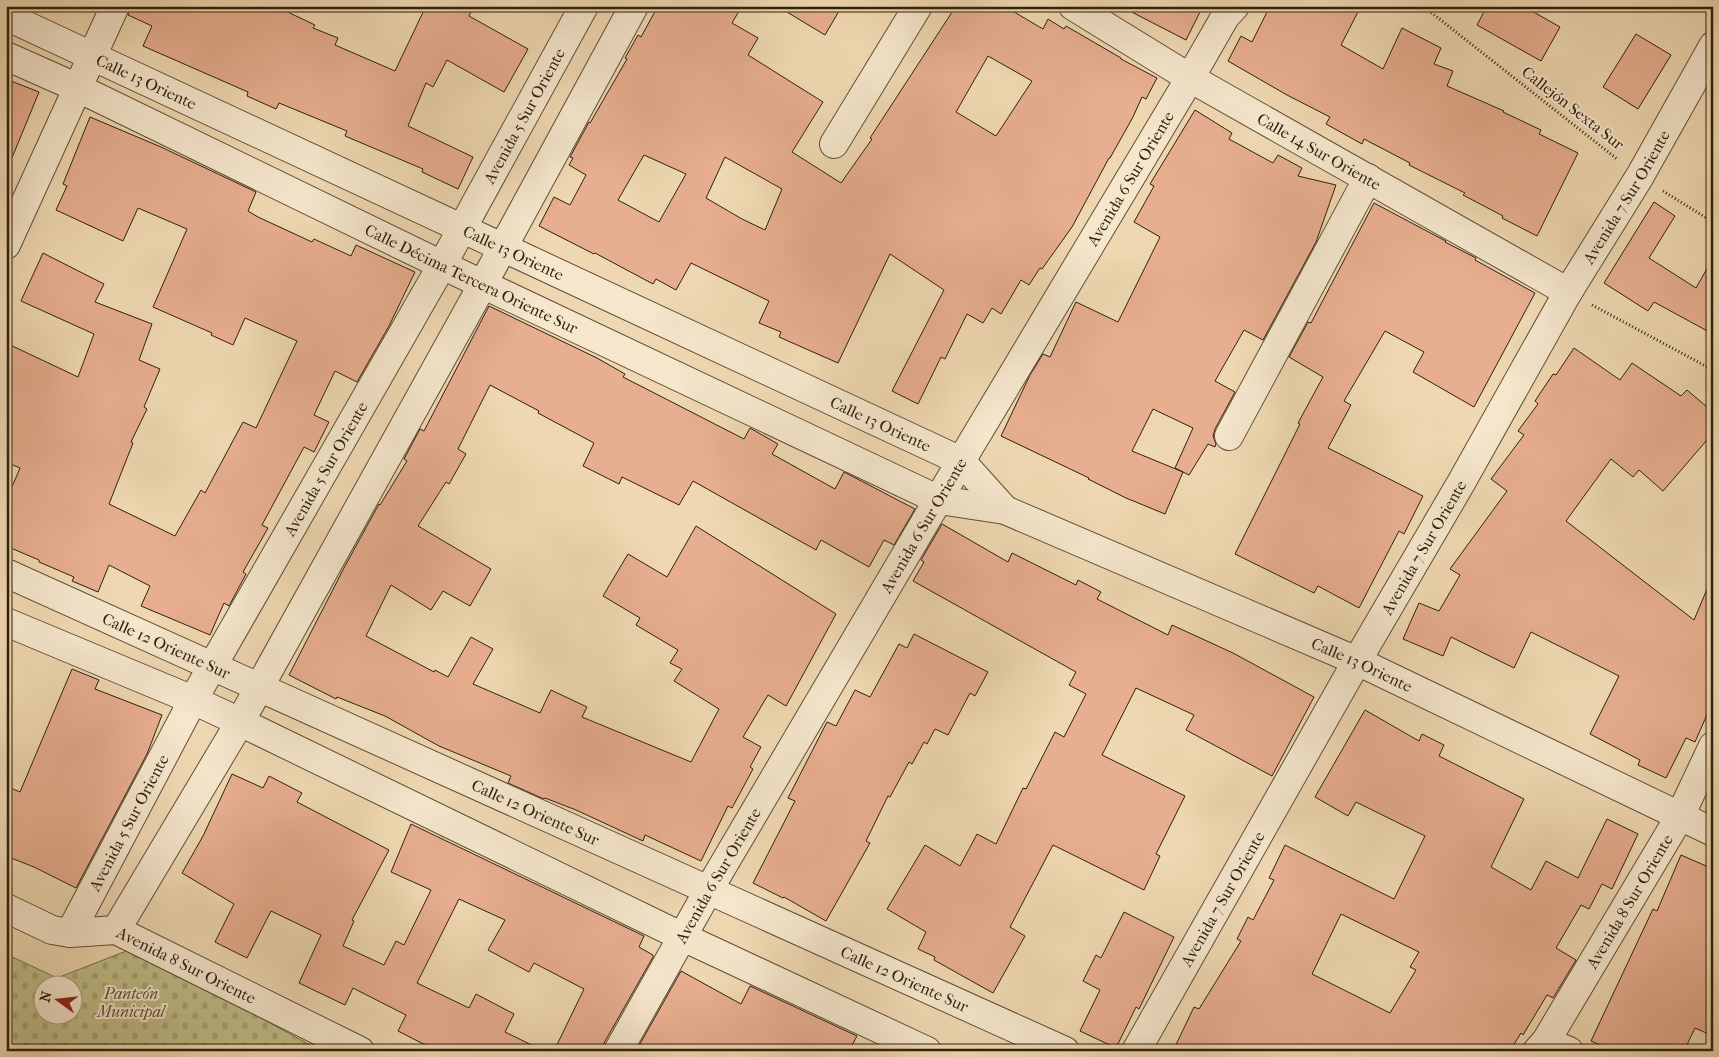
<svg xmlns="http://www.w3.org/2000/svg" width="1719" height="1057" viewBox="0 0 1719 1057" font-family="'IM FELL French Canon',serif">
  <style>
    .cemetery { fill: url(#cemetery-stones); stroke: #766e4c; fill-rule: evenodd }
    .building { fill: #e7ae8f; stroke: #2f200f; fill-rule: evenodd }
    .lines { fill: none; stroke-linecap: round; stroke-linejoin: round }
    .minor-casing { stroke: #5f4e38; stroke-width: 30 }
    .tertiary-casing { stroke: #5f4e38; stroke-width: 30 }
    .path { stroke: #2f200f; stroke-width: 3; stroke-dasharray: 1 2.5; stroke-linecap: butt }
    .minor { stroke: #f5e6cc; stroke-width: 28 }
    .tertiary { stroke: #f5e6cc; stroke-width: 28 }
    .labels { text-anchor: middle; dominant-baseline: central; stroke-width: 4; stroke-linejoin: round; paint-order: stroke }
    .street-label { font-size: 16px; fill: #2f200f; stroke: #f5e6cc }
    .park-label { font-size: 16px; font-style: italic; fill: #5a4f33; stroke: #f5e6cc }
  </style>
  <defs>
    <pattern id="cemetery-stones" width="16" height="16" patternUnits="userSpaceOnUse" patternTransform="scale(1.25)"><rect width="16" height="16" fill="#bebd88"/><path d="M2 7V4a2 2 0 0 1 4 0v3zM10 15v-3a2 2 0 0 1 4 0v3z" fill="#a4a274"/></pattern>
  </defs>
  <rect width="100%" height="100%" fill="#efd8b1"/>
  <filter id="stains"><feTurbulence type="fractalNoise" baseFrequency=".004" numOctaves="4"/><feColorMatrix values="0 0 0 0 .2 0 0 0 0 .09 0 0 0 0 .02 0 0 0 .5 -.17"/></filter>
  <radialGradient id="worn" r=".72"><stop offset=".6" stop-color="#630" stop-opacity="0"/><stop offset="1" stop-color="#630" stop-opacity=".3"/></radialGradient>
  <path class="cemetery" d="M134,948L321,1051H6V954L57,978ZM42,984H72V1014H42Z"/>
  <g class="building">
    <polygon points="130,6 275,6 315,25 313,28 338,38 335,45 395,71 426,6 474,6 469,16 528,49 504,92 447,60 433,87 426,83 408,126 473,157 458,189 422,172 423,169 345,136 347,131 279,103 276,109 247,96 248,92 143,46 152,26 128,15"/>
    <path d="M658,6H742L732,23L758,38L748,55L823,102L792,152L841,183L872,139L870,138L956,6H1004L1043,29L1048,19L1064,29L1066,26L1121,58V59L1157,78L1146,99L1142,97L1133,117L1110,158H1109L1072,227L1042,269L1040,268L1029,285L1021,280L1001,314L992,308L983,323L967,314L945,359L941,357L918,404L892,391L944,290L890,254L838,363L779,337L781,332L759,323L769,301L691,263L676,290L656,279L653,284L595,253L594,254L539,226L554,197L570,205L586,175L569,165L573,158L570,157L589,122L590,123L627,59L625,58L638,35L641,37ZM988,56L1032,81L996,136L956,112ZM644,155L686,174L659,222L618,200ZM725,157L782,189L765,230L742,219L706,198Z"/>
    <polygon points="777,6 842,6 825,35"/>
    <polygon points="1120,6 1203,6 1186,40"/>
    <polygon points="1270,6 1361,6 1341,45 1383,69 1402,28 1441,48 1434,64 1453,71 1447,86 1504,111 1503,112 1541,130 1539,134 1578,153 1537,236 1502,218 1503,216 1463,195 1465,193 1409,165 1410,163 1364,139 1362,144 1326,124 1330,117 1287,95 1228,61 1241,36 1252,42"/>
    <polygon points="1487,6 1523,6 1560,27 1541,61 1477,25"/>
    <polygon points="1636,34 1671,55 1638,109 1603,87"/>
    <polygon points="6,79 39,92 7,170 6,170"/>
    <polygon points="1195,110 1232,133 1229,139 1273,163 1278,155 1302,168 1298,176 1336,185 1316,242 1263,340 1244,330 1215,381 1235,392 1215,429 1213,436 1216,444 1215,447 1208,444 1189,475 1175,468 1193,428 1153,409 1132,451 1183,472 1165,514 1126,498 1088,479 1089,478 1001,436 1030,375 1043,354 1050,357 1076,302 1118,322 1160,237 1134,222 1154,186 1150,184"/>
    <polygon points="90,117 161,147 256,192 248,211 258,217 312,242 314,239 351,256 356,245 415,272 389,326 357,382 335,371 314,415 329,422 314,452 304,447 262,525 268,528 243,572 246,574 229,606 224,603 210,635 141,606 150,586 109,565 98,592 72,581 74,577 39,562 39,560 6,546 6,501 20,468 6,462 6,343 78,377 94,334 21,301 43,253 104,284 95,302 152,324 139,360 160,369 144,407 147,409 131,442 133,443 109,504 175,536 201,490 205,493 243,422 256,428 297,341 245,318 233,345 211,335 212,333 153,307 187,229 138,208 123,241 56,210 67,186 63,184"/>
    <polygon points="1654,202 1675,216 1649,258 1696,288 1713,258 1713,334 1654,302 1648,311 1604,283"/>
    <polygon points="1374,203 1438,237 1446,241 1445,242 1476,258 1475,260 1535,293 1474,407 1413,372 1424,352 1385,331 1344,401 1351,405 1328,448 1423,496 1404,534 1399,531 1359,608 1318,586 1314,593 1235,554 1300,424 1298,423 1323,377 1289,357 1308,322 1311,323"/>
    <polygon points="489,306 597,358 625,374 623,377 744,439 750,428 778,444 772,454 835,489 844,472 915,509 894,545 884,540 869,567 821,540 816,550 693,481 679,505 622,477 619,484 583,466 594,443 538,413 539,411 490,385 458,449 466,454 449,484 446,482 418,526 491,569 470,606 443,591 431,610 391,585 366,636 434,672 435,670 448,677 471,637 493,649 473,684 540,713 551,690 587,707 582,717 691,762 719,709 674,681 682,669 670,663 678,650 636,625 640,618 603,596 628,554 667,577 696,526 836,614 786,706 768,695 743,737 761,747 750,767 753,769 732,808 728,806 701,861 645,835 643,841 576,810 545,798 544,799 508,783 511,776 439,746 385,716 337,697 336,699 289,675 345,566 379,504 380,505 407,461 404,459 420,429 424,431"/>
    <polygon points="1574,348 1620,380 1632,363 1681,396 1687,390 1713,412 1713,433 1663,491 1639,470 1633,477 1611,459 1566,521 1694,620 1713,575 1713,701 1695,742 1686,738 1666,778 1638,765 1640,760 1590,734 1619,676 1531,632 1514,668 1451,637 1443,656 1403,639 1419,603 1439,611 1460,575 1450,569 1507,491 1491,479 1524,435 1518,431 1538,404 1535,401 1553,374 1556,375"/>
    <polygon points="942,524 1008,562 1012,553 1076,585 1078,580 1101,592 1097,599 1168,635 1172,625 1233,653 1314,697 1272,776 1186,730 1194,715 1136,688 1102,755 1185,796 1156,854 1160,856 1144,890 1053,845 1010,927 1025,936 993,993 934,960 935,957 918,949 926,932 887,909 925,845 960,866 977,834 996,844 1023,788 1026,789 1055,732 1064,737 1086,694 1069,685 1076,672 913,581 924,562 921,560"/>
    <polygon points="914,634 988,672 975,696 970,693 948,735 935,729 927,744 924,742 912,764 909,762 890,797 888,796 866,841 870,843 826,921 784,897 783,898 753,883 795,801 788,798 827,722 836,726 855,690 870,697 899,644 907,648"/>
    <polygon points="72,669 99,680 95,689 162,715 147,754 76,888 34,867 6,856 6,786 20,792"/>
    <path d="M1365,710L1419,741L1422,734L1444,745L1439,756L1524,799L1491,867L1531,890L1546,861L1578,878L1607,819L1638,834L1612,889L1602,884L1589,909L1581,905L1556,948L1576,960L1553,998L1547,995L1523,1035L1521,1033L1510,1051H1173L1194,1007L1199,1009L1241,941L1237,939L1248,917L1253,920L1274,880L1269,878L1285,845L1394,899L1425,836L1356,802L1348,816L1315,797ZM1341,914L1419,952L1410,967L1416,970L1390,1013L1312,974Z"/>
    <polygon points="232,774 263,788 269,776 302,793 297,802 389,850 352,920 354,921 343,946 384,965 396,941 404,945 431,890 391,872 411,824 644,936 639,947 653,955 653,957 604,1043 602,1051 554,1051 584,989 534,963 529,972 488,950 505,920 459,899 417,983 469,1008 476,994 514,1014 505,1032 544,1051 437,1051 398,1031 406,1015 353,988 345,1005 299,983 321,935 271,911 247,958 215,942 234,904 182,873 203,836"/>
    <polygon points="1681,855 1713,869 1713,1036 1695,1028 1684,1051 1613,1051 1591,1041 1653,909 1657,911"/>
    <polygon points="1124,912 1174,937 1139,1009 1136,1007 1116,1048 1080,1031 1100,990 1083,981 1096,955 1101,958"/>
    <polygon points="681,971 741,1004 750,986 857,1036 849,1051 636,1051"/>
  </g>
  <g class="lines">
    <defs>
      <g id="minor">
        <path id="s1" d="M1073,6L1190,78L1568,292"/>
        <polyline points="834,144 918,6"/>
        <polyline points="6,245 115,6"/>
        <polyline points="1229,436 1368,178"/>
        <path id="s2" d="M6,573L1065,1051"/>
        <polyline points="6,622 193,700 240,722 683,937 927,1051"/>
        <path id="s3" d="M6,908L52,930L70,933L116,930L360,1051"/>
        <polyline points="116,930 240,722 483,284 634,6"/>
        <path id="s4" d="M70,933L193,700L442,265L584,6"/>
        <polyline points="1546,1041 1569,1051"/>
        <path id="s5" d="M618,1051L708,891L961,461L1190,78L1225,17L1235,6"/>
        <path id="s6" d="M1136,1051L1357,661L1461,483L1568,292L1640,176L1713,46"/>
        <path id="s7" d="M1537,1051L1546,1041L1680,816L1713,746"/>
      </g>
      <g id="tertiary">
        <path id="s8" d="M6,16L961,461L1005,510"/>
        <path id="s9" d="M6,56L78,88L442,265L939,500L1005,510L1357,661L1713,832"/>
      </g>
    </defs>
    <use href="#minor" class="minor-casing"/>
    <use href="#tertiary" class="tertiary-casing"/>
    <g class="path">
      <polyline points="1423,6 1617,159"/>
      <polyline points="1663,191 1713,222"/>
      <polyline points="1592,305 1713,370"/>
    </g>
    <use href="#minor" class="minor"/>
    <use href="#tertiary" class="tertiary"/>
  </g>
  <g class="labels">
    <g class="street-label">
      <text stroke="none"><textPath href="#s8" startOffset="155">Calle 13 Oriente</textPath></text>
      <text transform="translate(1573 108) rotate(38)">Callejón Sexta Sur</text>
      <text stroke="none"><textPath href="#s4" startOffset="935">Avenida 5 Sur Oriente</textPath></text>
      <text stroke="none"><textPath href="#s1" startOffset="286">Calle 14 Sur Oriente</textPath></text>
      <text stroke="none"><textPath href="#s5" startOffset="1012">Avenida 6 Sur Oriente</textPath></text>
      <text stroke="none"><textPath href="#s6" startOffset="985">Avenida 7 Sur Oriente</textPath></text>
      <text stroke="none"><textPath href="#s8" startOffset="560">Calle 13 Oriente</textPath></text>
      <text stroke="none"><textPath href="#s9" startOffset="516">Calle Décima Tercera Oriente Sur</textPath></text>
      <text stroke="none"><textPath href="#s8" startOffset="965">Calle 13 Oriente</textPath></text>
      <text stroke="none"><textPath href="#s4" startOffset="530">Avenida 5 Sur Oriente</textPath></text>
      <text stroke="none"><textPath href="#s5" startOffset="608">Avenida 6 Sur Oriente</textPath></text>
      <text stroke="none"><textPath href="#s6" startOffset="580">Avenida 7 Sur Oriente</textPath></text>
      <text stroke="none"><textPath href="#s2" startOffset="176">Calle 12 Oriente Sur</textPath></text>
      <text stroke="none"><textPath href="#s9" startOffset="1489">Calle 13 Oriente</textPath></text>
      <text stroke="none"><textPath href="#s2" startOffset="581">Calle 12 Oriente Sur</textPath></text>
      <text stroke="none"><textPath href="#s4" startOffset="125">Avenida 5 Sur Oriente</textPath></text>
      <text stroke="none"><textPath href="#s5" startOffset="202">Avenida 6 Sur Oriente</textPath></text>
      <text stroke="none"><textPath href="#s6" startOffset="175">Avenida 7 Sur Oriente</textPath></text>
      <text stroke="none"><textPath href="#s7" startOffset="176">Avenida 8 Sur Oriente</textPath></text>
      <text stroke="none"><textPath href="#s3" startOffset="194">Avenida 8 Sur Oriente</textPath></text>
      <text stroke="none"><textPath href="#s2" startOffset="986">Calle 12 Oriente Sur</textPath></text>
    </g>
    <g class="park-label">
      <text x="131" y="993">Panteón<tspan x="131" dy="18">Municipal</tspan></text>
    </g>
  </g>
  <rect width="1719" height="1057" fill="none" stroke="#efd8b1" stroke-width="25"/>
  <rect x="8" y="8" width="1704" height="1042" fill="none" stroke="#2f200f" stroke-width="2.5"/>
  <rect x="12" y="12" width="1694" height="1032" fill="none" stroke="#2f200f"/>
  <g transform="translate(58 1000) rotate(285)"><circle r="24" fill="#f5e6cc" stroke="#a69780"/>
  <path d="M0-4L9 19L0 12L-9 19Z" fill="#8f2418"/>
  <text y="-8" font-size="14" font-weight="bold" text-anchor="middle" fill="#2f200f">N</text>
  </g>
  <rect width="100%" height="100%" filter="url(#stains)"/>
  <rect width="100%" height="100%" fill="url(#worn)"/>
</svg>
